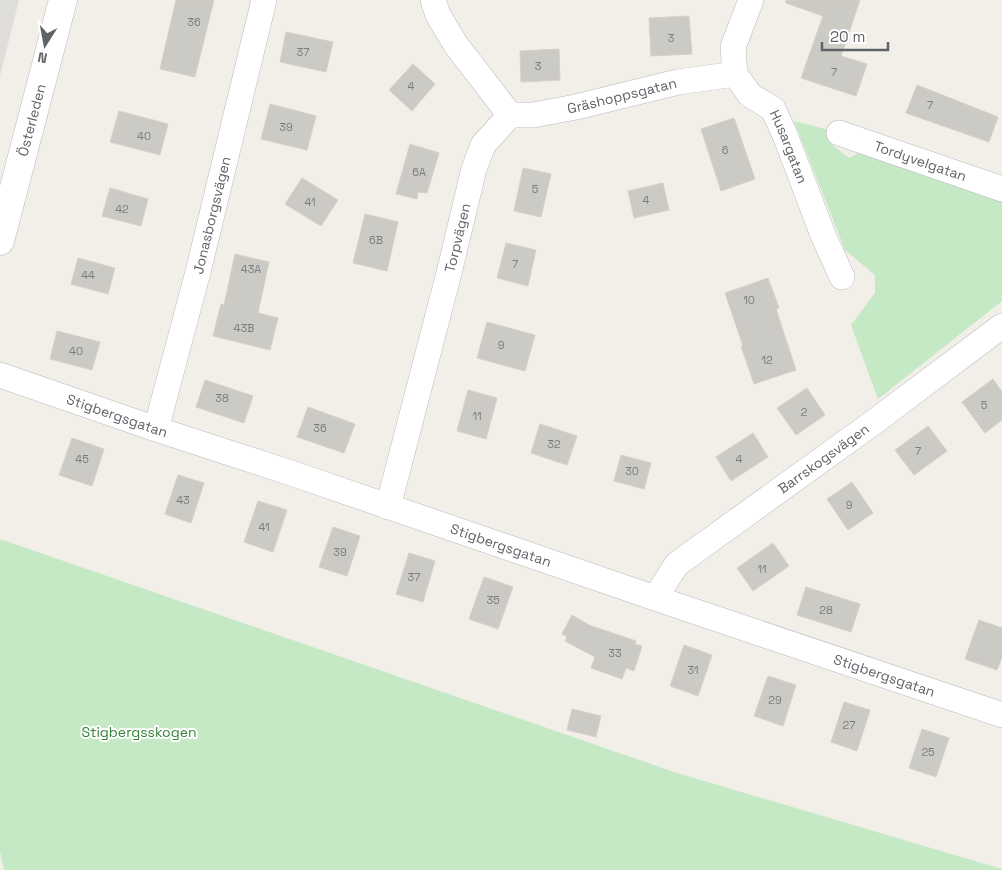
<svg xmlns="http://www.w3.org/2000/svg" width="1002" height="870" viewBox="0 0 1002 870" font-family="'Space Grotesk',sans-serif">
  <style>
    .industrial { fill: #e0deda }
    .green { fill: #c5e8c5 }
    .building { fill: #cccac5; stroke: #d6d1c6 }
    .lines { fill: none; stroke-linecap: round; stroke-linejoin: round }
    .street-casing { stroke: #b5b8bc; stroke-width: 26 }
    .secondary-casing { stroke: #b6babf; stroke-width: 29 }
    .street { stroke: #fff; stroke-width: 25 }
    .secondary { stroke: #fff; stroke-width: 28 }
    .labels { text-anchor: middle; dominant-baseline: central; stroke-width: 4; stroke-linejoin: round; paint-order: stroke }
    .number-label { font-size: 11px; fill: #7a7d7f }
    .street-label { font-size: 14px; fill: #5f6368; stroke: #fff }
    .park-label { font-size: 14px; fill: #348238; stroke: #fff }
  </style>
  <rect width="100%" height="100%" fill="#f1efe8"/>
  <polygon class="industrial" points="0,0 19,0 0,76"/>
  <g class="green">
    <polygon points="794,121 833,131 830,143 849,158 870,147 1002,197 1002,301 878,399 851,325 875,293 875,275 845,250"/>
    <polygon points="0,539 677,773 1002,869 1002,870 4,870 0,851"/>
  </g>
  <g class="building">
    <polygon points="176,0 214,0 195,77 160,69"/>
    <polygon points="786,0 860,0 841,56 867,64 856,96 801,78 823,16 786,3"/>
    <polygon points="689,16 692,54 651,56 649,18"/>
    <polygon points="286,32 333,42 326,72 280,62"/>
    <polygon points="559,49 560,80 521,82 520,51"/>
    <polygon points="413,64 435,84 412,111 389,90"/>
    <polygon points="917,85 998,117 989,142 906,113"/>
    <polygon points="270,104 316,116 307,150 261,139"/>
    <polygon points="119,111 168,124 160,155 110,142"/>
    <polygon points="734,118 755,179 721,191 701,129"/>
    <polygon points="410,144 439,153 427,193 418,192 417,199 396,194"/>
    <polygon points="523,168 551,174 541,217 514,211"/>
    <polygon points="302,178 338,200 321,226 285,204"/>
    <polygon points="663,183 669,210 634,218 628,191"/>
    <polygon points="110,188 148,199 141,226 102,216"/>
    <polygon points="365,214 398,222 387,271 353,263"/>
    <polygon points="506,243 536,250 528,286 497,278"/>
    <polygon points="235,254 269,262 258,313 278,318 270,350 213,336 221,304 224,305"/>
    <polygon points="78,258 115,268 108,294 71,284"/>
    <polygon points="768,278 779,308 776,309 796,370 754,384 741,346 743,346 725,293"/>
    <polygon points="487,322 535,335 525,371 477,358"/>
    <polygon points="57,331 100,342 92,370 50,359"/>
    <polygon points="993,379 1002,392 1002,420 985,433 962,402"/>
    <polygon points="205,380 253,396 244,423 196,407"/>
    <polygon points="807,388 825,415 796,435 777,408"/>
    <polygon points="468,390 497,398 486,439 457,431"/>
    <polygon points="308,407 355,424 344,453 297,437"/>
    <polygon points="540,424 577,436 567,465 531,453"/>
    <polygon points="928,426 947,451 914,475 895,450"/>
    <polygon points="753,433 768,457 731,481 716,457"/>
    <polygon points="72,438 104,449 92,486 59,475"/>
    <polygon points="621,455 651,463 644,489 614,481"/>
    <polygon points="178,475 204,483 191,523 165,514"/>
    <polygon points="852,482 873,513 848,530 827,499"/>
    <polygon points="258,501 287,510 273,552 244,542"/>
    <polygon points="333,527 360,536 347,576 319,567"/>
    <polygon points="773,543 789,566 753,591 737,568"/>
    <polygon points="409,553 435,561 423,602 396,594"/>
    <polygon points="484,577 513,587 498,629 469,619"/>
    <polygon points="806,587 860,604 851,632 797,615"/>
    <polygon points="572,615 589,625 636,641 635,644 642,646 634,671 626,668 622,679 591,668 595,657 565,641 567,637 562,634"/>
    <polygon points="979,620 1002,628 1002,657 997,670 965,659"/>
    <polygon points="684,645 712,655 698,696 670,686"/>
    <polygon points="768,676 796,685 783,726 754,716"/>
    <polygon points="844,702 870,710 857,751 831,742"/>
    <polygon points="572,709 601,716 596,737 567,730"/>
    <polygon points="922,729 949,738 936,777 909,768"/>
  </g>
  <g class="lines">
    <defs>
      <g id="street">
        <path id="s1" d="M751,0L733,47L735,74L750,95L773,109L785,135L823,235L842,277"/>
        <path id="s2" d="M510,115H533L576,107L678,82L735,74"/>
        <path id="s3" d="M839,133L1002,189"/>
        <path id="s4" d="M0,375L156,429L291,473L655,598L1002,715"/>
        <path id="s5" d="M156,429L198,272L264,0"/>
        <path id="s6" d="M388,507L449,273L474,169L483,145L510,115L456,45L438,15L433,0"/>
        <path id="s7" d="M655,598L677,564L874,422L1002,326"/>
      </g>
      <g id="secondary">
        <path id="s8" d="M0,241L63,0"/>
      </g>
    </defs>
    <use href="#street" class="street-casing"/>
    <use href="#secondary" class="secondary-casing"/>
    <use href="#street" class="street"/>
    <use href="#secondary" class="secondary"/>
  </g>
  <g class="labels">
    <g class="number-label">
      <text x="194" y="22">36</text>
      <text x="671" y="38">3</text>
      <text x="303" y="52">37</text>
      <text x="538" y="66">3</text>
      <text x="834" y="72">7</text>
      <text x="411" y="86">4</text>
      <text x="930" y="105">7</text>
      <text x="286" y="127">39</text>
      <text x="144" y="136">40</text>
      <text x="725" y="150">6</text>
      <text x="419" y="172">6A</text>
      <text x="535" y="189">5</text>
      <text x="646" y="200">4</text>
      <text x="310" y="202">41</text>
      <text x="122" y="209">42</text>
      <text x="376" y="240">6B</text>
      <text x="515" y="264">7</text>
      <text x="251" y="269">43A</text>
      <text x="88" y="275">44</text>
      <text x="749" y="300">10</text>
      <text x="244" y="328">43B</text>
      <text x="501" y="345">9</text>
      <text x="76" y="351">40</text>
      <text x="767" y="360">12</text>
      <text x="222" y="398">38</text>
      <text x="984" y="405">5</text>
      <text x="804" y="412">2</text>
      <text x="477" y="416">11</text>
      <text x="320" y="428">36</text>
      <text x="554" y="444">32</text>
      <text x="918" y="451">7</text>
      <text x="82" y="459">45</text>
      <text x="739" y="459">4</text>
      <text x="632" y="471">30</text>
      <text x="183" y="500">43</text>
      <text x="849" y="505">9</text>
      <text x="264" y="527">41</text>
      <text x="340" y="552">39</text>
      <text x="762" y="569">11</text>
      <text x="414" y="577">37</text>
      <text x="493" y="600">35</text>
      <text x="826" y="610">28</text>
      <text x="615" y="653">33</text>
      <text x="693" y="670">31</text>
      <text x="775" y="700">29</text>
      <text x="849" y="725">27</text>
      <text x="928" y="752">25</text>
    </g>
    <g class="street-label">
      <text stroke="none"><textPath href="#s2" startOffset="114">Gräshoppsgatan</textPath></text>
      <text stroke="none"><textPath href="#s8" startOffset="125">Österleden</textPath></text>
      <text stroke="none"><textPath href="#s1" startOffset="171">Husargatan</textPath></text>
      <text stroke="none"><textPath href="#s3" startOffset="86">Tordyvelgatan</textPath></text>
      <text stroke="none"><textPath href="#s5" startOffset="221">Jonasborgsvägen</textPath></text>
      <text stroke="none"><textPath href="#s6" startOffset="278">Torpvägen</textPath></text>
      <text stroke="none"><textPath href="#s4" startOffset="124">Stigbergsgatan</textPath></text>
      <text stroke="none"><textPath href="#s7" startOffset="221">Barrskogsvägen</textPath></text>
      <text stroke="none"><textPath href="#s4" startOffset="529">Stigbergsgatan</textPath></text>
      <text stroke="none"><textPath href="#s4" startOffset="934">Stigbergsgatan</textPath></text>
    </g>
    <g class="park-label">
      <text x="139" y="732">Stigbergsskogen</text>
    </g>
  </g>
  <g transform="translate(45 45) rotate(191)" stroke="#ffffff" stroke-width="4" paint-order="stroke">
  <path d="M0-4L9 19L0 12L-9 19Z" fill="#5f6368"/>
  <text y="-8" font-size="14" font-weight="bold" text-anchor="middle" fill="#5f6368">N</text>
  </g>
  <path d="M822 42v8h66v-8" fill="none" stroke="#5f6368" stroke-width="2.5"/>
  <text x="830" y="42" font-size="15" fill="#5f6368" stroke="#ffffff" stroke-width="4" paint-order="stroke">20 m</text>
</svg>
